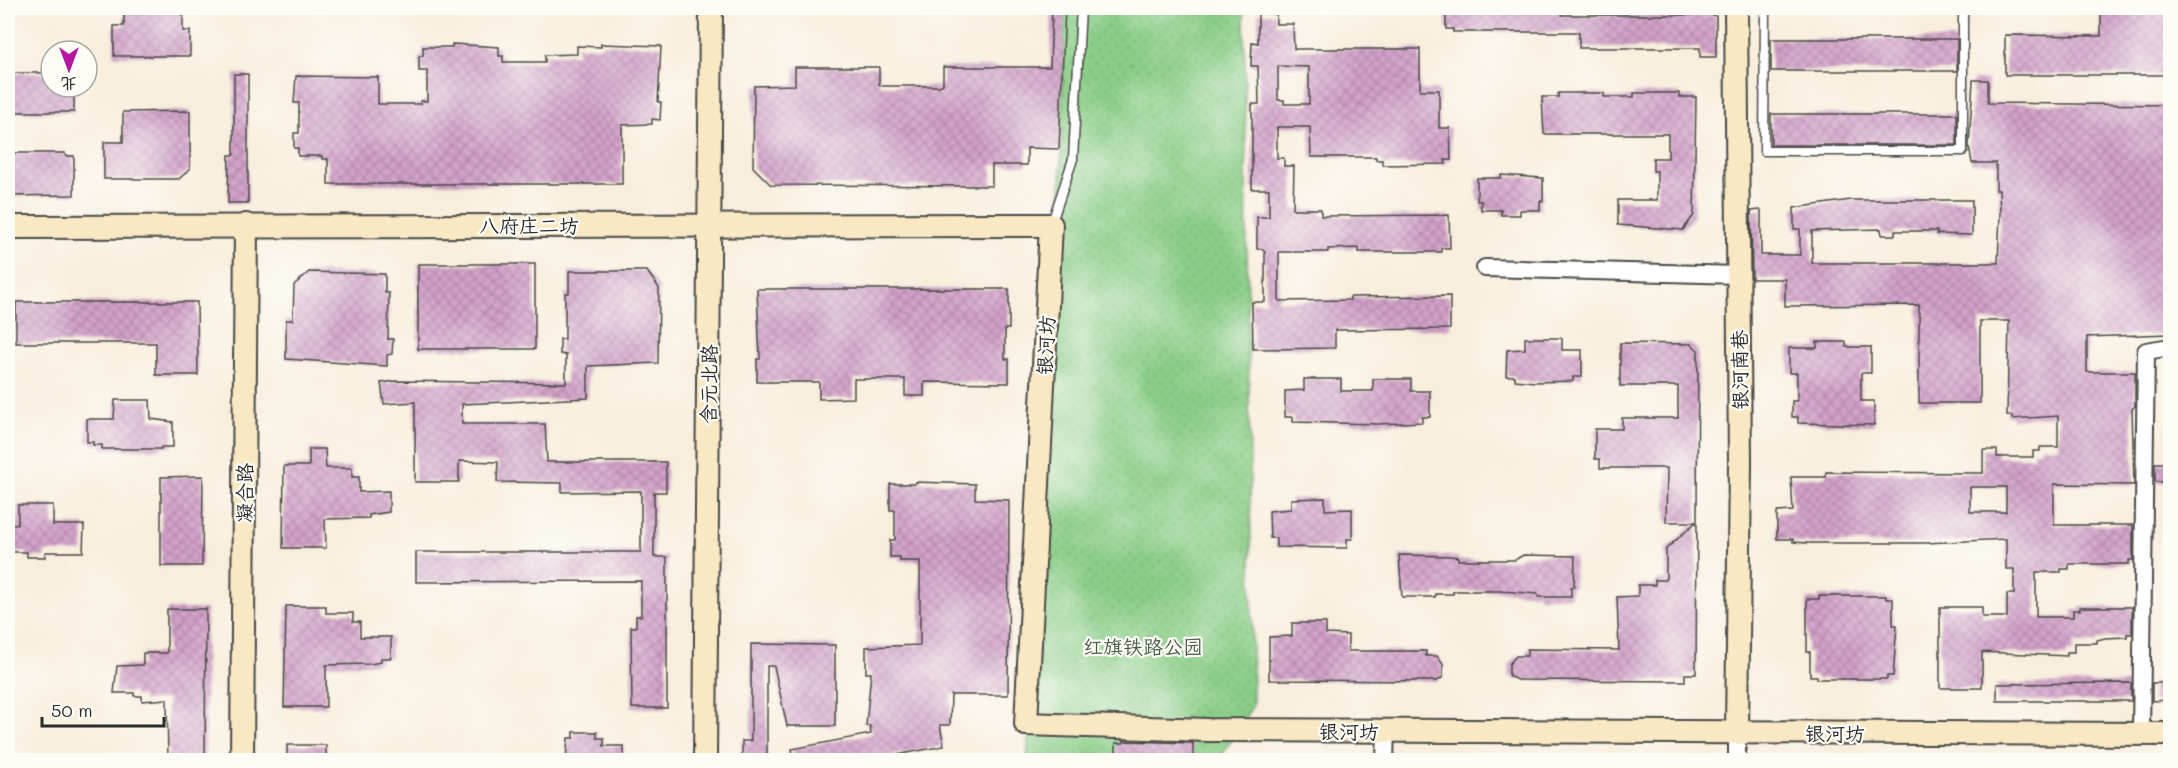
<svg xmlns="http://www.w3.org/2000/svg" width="2178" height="768" viewBox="0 0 2178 768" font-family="Mali,'LXGW WenKai TC',sans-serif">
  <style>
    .park { fill: url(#park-dots); stroke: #5a7c59; stroke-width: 1.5 }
    .building { fill: url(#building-cross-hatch); fill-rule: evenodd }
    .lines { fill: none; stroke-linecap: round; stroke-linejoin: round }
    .lane-casing { stroke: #4a4846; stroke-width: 11 }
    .street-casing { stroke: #4a4846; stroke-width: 20 }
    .secondary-casing { stroke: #4a4846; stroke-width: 26 }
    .lane { stroke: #fff; stroke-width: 8 }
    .street { stroke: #fff; stroke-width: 16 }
    .secondary { stroke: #f8e8c3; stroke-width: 22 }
    .labels { text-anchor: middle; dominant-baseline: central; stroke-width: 4.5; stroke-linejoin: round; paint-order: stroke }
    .street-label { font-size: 20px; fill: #2b2b2b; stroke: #fdfcf7 }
    .park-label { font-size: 20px; fill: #475c47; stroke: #fdfcf7 }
  </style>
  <defs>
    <pattern id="park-dots" width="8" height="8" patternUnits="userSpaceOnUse" patternTransform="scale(1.5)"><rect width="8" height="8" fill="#89ce87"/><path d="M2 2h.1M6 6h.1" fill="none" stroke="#76b175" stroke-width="1.8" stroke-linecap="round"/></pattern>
    <pattern id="building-cross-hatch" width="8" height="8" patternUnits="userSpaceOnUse" patternTransform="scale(1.5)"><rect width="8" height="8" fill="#d4a3cb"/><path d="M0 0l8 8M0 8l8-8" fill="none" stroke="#ac85a5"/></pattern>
  </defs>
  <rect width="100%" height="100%" fill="#fdfcf7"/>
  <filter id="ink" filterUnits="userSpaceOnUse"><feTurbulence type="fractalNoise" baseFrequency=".0167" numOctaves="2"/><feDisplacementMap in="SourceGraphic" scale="12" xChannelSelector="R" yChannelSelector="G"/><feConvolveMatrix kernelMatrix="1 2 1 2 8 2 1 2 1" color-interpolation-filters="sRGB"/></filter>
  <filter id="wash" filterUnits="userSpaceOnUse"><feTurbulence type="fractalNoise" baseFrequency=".008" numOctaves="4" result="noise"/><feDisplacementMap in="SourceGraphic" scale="24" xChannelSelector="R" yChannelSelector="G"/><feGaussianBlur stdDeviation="1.35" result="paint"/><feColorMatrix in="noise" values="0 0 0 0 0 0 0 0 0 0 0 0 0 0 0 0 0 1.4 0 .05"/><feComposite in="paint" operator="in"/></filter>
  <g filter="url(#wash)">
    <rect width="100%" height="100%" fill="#f8eedd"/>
    <polygon class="park" points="1064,8 1244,8 1253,705 1219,760 1027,760 1060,228"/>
    <g id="blocks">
      <g class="building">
        <polygon points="124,8 183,8 183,31 190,31 190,56 114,56 114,26 124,26"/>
        <polygon points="1052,8 1065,8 1059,149 1027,148 1027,165 992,165 992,186 771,185 753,167 754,86 795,85 795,67 879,67 879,84 882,86 939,86 943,84 943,67 1050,67"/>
        <polygon points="1446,8 1562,8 1562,15 1711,15 1716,16 1716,57 1700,57 1700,48 1579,48 1579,32 1453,32 1453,29 1446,29"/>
        <polygon points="2101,8 2170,8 2170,75 2005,75 2005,35 2101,36"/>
        <path d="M1258,13L1276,14V24H1293L1294,49H1420V90H1439V128H1450L1451,160H1445L1446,164L1382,165V160H1376V157H1311L1310,127H1277V158H1284V166H1294L1293,209H1321V216L1449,215L1450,248H1441V252H1359V248L1328,249V252H1279V301L1350,300V297L1450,296V329L1335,330V348L1253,349L1252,302H1265V252L1263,249H1257V217H1269V189H1252V104H1259L1258,66H1251L1252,42L1258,43ZM1278,66L1309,67V104H1284V100H1278Z"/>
        <rect x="1771" y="39" width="186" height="32"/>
        <polygon points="452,44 499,47 499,56 503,56 503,62 545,62 545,55 577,54 577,46 601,47 601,44 661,46 658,102 661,102 660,120 652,119 652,124 622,125 622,184 328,184 328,159 322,159 322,156 298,156 298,148 294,148 294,133 299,133 299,103 294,103 296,76 378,77 378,104 421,104 421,101 427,101 427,71 419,71 419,56 423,56 423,47 452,47"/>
        <polygon points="8,73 51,73 51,87 74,87 74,112 8,112"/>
        <polygon points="234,74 248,74 248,203 228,203 229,155 234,155"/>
        <path d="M1973,80H1988V103L2170,105V330L2169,334L2087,337V372H2135V406L2132,409L2134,485L2054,484V525H2133V560H2129V564H2069V569H2061V572H2036V617H2073V610H2080V607H2132V634H2127V637L2105,638L2097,640V643H2074V652H2067V656L1982,652V688H1940V607H1982V617H2007V594H2014V569H2006V539L1926,543H1807L1793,542V539H1777V512L1793,511L1791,477H1826V472L1983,473V450H1997V457H2033V451H2040V447H2058V416L2012,419V416H2007L2009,321H1980V403H1919V305L1785,306V279H1752L1751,211L1761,210V255H1800V229H1794V208L1851,200H1972V235L1937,234V231H1895V235H1882L1881,229L1812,231V263H1998L2000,214L1999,190H1996V163H1972L1969,146ZM1970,487H2006V512H1970Z"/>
        <polygon points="1558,93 1604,93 1604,97 1634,97 1634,93 1679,93 1679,97 1696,97 1694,215 1683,230 1618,225 1618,200 1657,200 1657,171 1653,171 1653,158 1668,158 1668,134 1544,134 1542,97 1558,97"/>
        <polygon points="190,111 190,169 179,179 104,179 104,142 123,142 123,112"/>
        <rect x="1771" y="114" width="186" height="31"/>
        <polygon points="8,153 65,153 65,156 74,156 74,195 8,196"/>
        <polygon points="1501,175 1543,178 1543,201 1540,201 1540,210 1520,210 1520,215 1501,215 1501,210 1481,210 1481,201 1477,201 1477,178 1501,178"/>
        <rect x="418" y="264" width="117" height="85"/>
        <polygon points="569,271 647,271 659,288 658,363 588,366 588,398 462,404 462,424 545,424 547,462 666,462 666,492 654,492 654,557 667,557 667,708 632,708 631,627 636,627 636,616 641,616 641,581 416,582 416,552 641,552 641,491 562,492 562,483 497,482 498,462 459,461 459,482 415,482 415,402 384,404 381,383 396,381 566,383 566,355 560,354 560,339 565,339 565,293 569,293"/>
        <polygon points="309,272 385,274 385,293 389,293 388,339 393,339 392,354 387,355 387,366 286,359 286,320 293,320 294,285"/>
        <polygon points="757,289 1009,289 1009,329 1005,329 1005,359 1009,359 1009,383 924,382 924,396 905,396 905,379 854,379 854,398 819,399 819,382 757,382 757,359 760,359"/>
        <polygon points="16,302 197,302 198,375 156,375 156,343 16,343"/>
        <polygon points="1525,338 1562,338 1562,350 1582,350 1582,377 1573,377 1573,381 1535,382 1515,380 1515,376 1506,376 1507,350 1525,349"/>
        <polygon points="1817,342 1846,342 1846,347 1871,347 1871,373 1861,373 1861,401 1874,401 1874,425 1798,423 1798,417 1792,417 1792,401 1797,401 1797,373 1789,373 1789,348 1817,348"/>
        <polygon points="1620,343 1691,344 1698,350 1696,674 1685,674 1685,681 1517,680 1509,676 1509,664 1516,656 1527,656 1527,649 1619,650 1617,597 1638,596 1638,585 1655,585 1655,580 1666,580 1666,549 1696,522 1666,522 1667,468 1600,468 1600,459 1595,459 1595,429 1622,429 1622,418 1678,418 1678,386 1620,386"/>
        <polygon points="1304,379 1341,379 1341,391 1373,391 1373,379 1411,379 1411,391 1430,391 1430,417 1422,417 1422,422 1378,424 1293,422 1293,417 1285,417 1285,391 1304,390"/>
        <polygon points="115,400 150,400 151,419 173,422 173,447 161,447 161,449 102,449 102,445 93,445 93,442 87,442 87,419 114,419"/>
        <polygon points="309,449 325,449 326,468 352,468 352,477 359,477 359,492 389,491 389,512 369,515 369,518 325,519 326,548 283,548 284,466 309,466"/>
        <rect x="2155" y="463" width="15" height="19"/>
        <polygon points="203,476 202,566 161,566 161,477"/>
        <polygon points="915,482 975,484 975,499 1009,500 1008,695 951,695 950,725 940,725 944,746 870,760 794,760 792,749 871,734 870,726 866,726 871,673 866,673 866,647 920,645 920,561 900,561 900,557 890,557 890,540 895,540 895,510 890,510 890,484 915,484"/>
        <polygon points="1325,498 1325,510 1352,509 1352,539 1347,539 1347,548 1276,547 1276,538 1270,538 1269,511 1291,509 1291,499"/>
        <polygon points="18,505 53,505 53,525 84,525 83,552 45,552 45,557 27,557 27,552 8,552 8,524 18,524"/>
        <polygon points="1399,555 1450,556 1458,557 1458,560 1515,560 1523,555 1575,556 1574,587 1571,587 1571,597 1538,597 1538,594 1501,591 1453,591 1453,594 1435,594 1435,597 1402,597"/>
        <polygon points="1819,596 1886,596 1886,599 1893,599 1893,625 1897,625 1893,676 1887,676 1887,679 1817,679 1817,676 1810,676 1810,652 1807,652 1807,599 1819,599"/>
        <polygon points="286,606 326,606 326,613 353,613 353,622 360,622 360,637 391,637 391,658 381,658 381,662 370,664 326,665 326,707 284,707"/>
        <polygon points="167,609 206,609 205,760 168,760 167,699 142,701 142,696 134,696 134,693 114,693 117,666 143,665 143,653 167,653"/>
        <polygon points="1292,623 1326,623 1326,634 1348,635 1348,651 1426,651 1426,656 1437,656 1443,664 1443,677 1437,681 1269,680 1269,637 1292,636"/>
        <polygon points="751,644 835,645 835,726 787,726 774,666 767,666 767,760 742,760 742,741 751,741"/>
        <polygon points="2131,683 2131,701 1997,701 1997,684"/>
        <polygon points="2152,683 2170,683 2170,700 2152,701"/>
        <polygon points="574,732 597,732 597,738 604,738 604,746 624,746 624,760 566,760 568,738 574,738"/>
        <polygon points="1124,741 1193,743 1193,755 1190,760 1123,760 1124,756 1116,756 1116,743 1124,743"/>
        <rect x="287" y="745" width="39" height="15"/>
      </g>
    </g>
  </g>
  <g filter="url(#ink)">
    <use href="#blocks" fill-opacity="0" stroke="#4a4846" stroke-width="1.5"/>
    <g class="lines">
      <defs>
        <g id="lane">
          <polyline points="1765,8 1764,151 1963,151 1963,8"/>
          <polyline points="1051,225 1073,159 1081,8"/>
        </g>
        <g id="street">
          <polyline points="1485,268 1739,275"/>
          <polyline points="2141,734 2146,351 2170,347"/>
          <polyline points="1385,760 1386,731"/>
          <polyline points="1737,760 1737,733"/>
        </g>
        <g id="secondary">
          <polyline points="1736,8 1740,462 1737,733"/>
          <polyline points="8,227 1051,225 1026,724 1208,730 2170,734"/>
          <polyline points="242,760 246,225"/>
          <polyline points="705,760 711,8"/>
        </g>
      </defs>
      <use href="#lane" class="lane-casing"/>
      <use href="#street" class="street-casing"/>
      <use href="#secondary" class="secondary-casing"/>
      <use href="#lane" class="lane"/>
      <use href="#street" class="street"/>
      <use href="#secondary" class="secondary"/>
    </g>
  </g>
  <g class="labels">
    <g class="street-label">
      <text x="529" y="225">八府庄二坊</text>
      <text transform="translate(1045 345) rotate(-87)">银河坊</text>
      <text transform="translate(1739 370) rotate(-91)">银河南巷</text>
      <text transform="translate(708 384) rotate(-89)">含元北路</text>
      <text transform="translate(244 493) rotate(-90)">凝合路</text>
      <text x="1349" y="731">银河坊</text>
      <text x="1835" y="733">银河坊</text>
    </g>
    <g class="park-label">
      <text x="1143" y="646">红旗铁路公园</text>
    </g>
  </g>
  <rect width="2178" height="768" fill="none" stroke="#fdfcf7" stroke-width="30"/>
  <g transform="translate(69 69) rotate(180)"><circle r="28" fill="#fdfcf7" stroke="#a9a8a5" stroke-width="1.5"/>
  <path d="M0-4.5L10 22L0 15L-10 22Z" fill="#b5179e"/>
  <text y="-9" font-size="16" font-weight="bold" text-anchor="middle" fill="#2b2b2b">北</text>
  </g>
  <path d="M42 717v9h122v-9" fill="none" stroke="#2b2b2b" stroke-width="3"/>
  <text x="51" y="717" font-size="18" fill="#2b2b2b" stroke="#fdfcf7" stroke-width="4.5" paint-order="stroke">50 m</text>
</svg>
